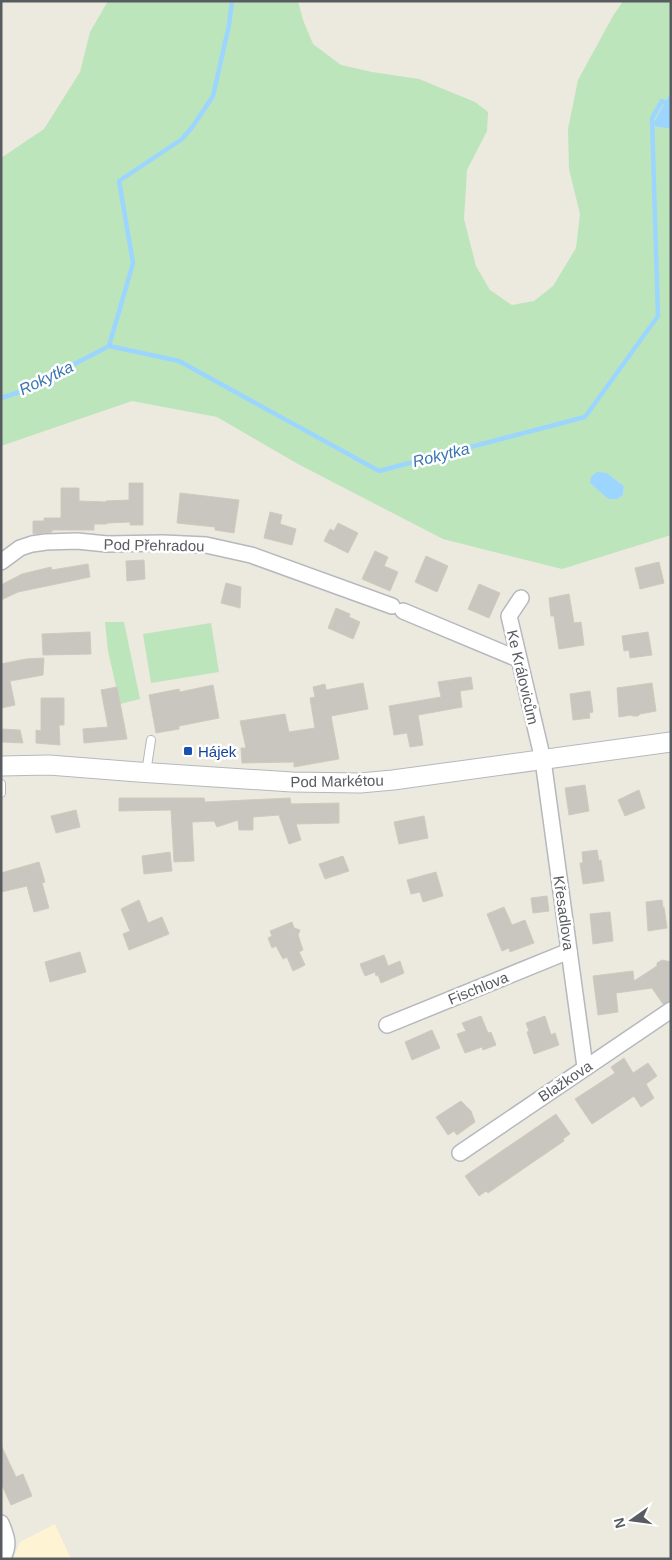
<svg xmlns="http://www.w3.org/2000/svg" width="672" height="1560" viewBox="0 0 672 1560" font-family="Arial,sans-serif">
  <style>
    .commercial { fill: #fef3d2 }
    .green { fill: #bce5bb; fill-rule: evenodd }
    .water { fill: #9cd6ff }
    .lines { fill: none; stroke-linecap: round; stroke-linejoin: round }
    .stream { stroke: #9cd6ff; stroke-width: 4.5 }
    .building { fill: #c9c5bf; stroke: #d0cabe }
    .service-casing { stroke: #b5b8bd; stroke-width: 10 }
    .minor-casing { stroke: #b5b8bd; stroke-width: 18 }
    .tertiary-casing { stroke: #b5b8bd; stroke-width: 21 }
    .service { stroke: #fff; stroke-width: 8 }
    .minor { stroke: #fff; stroke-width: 15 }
    .tertiary { stroke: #fff; stroke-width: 19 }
    .transit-dot { fill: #1a4fb4; stroke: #fff; stroke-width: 2 }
    .labels { text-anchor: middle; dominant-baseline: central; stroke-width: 5; stroke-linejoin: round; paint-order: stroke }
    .street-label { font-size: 15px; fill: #585c61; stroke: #fff }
    .transit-label { font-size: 15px; fill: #164399; stroke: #fff; text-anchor: start }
    .water-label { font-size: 16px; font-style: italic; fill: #3a76b1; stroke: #fff }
  </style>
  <rect width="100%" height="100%" fill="#ece9df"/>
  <polygon class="commercial" points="55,1524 71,1559 13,1559 20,1542"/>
  <g class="green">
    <path d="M108,1H298L303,20L313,44L341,65L372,72L419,79L475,102L488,112L487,131L467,170L464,219L476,266L490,290L512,305L534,301L553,286L576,248L580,214L569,169L568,129L578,80L613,16L623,1H671V91L652,126L671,129V535L562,569L443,539L298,464L217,417L132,401L1,446V158L44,129L80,72L90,32ZM607,473L624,486L623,495L618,499H608L590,483Z"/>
    <polygon points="105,622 124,622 140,699 120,704 108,651"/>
    <polygon points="211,623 219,672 151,683 143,634"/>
  </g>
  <g class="water">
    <polygon points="671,91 671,129 652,126"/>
    <polygon points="597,472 607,473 624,486 623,495 618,499 608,499 590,483 591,477"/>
  </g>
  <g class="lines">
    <g class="stream">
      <polyline points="109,346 133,263 119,181 182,139 193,126 213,96 229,25 232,1"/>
      <polyline points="1,398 23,391 109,346 179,361 379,471 585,417 658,316 652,118 662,101 671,105"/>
    </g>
  </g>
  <g class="building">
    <polygon points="129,483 143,483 143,525 130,525 130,522 107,523 107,524 94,524 94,530 52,530 52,532 33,534 33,521 44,521 44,518 61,518 61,488 79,488 79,501 106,502 106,501 129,500"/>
    <polygon points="180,493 239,500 234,533 215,530 215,527 177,523"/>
    <polygon points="270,512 282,515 280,524 296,529 292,545 264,538"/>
    <polygon points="338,523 358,533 348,553 324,541 330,529 334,531"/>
    <polygon points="375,551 388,557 384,566 398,572 390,591 362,579"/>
    <polygon points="426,556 448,566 437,592 415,582"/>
    <polygon points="144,560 145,579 127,581 126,561"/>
    <polygon points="659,562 664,583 640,589 635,568"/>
    <polygon points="88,564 90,577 18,592 1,600 1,585 22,574 51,567 52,570"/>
    <polygon points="226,583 241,587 240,608 221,603"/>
    <polygon points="479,584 500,593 489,618 468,609"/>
    <polygon points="569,594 574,623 581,622 584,645 559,649 554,616 551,616 549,598"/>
    <polygon points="336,608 350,614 349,617 360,622 353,639 328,628"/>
    <polygon points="90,632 91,654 43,655 42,634"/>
    <polygon points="648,632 652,655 630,658 629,650 624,651 622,636"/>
    <polygon points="44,658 43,675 10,681 15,705 1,708 1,664 26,659"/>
    <polygon points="471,677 473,689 460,691 462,707 418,715 423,745 410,747 407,733 394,735 389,706 441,697 438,682"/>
    <polygon points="363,683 368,709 331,716 339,759 294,767 294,762 242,763 241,748 246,748 240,721 285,714 289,732 315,728 310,698 315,697 313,687 325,684 326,690"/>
    <polygon points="652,683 656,711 640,714 638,716 633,716 631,715 619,717 617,688"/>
    <polygon points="213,685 219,718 179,726 179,729 156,733 149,695 179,689 180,692"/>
    <polygon points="117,687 127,739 84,743 83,729 108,727 101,690"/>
    <polygon points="590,691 593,712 589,713 590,718 573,720 570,694"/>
    <polygon points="41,698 64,698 64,725 59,725 60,745 36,743 36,730 41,731"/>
    <polygon points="1,729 20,730 23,743 1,742"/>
    <polygon points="585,785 589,811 569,815 565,788"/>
    <polygon points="639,790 645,808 625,816 618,800"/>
    <polygon points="119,798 204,798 205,802 290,798 291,804 339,803 339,823 296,824 301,840 289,844 279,815 253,817 253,830 239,830 238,820 217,827 214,821 192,822 194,861 174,862 171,810 119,811"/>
    <polygon points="76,810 80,827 56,833 51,816"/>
    <polygon points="424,816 428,838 399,844 394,822"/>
    <polygon points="597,850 599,861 601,860 604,881 583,884 580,863 583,863 582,852"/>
    <polygon points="170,852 172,871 144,874 142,856"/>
    <polygon points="343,856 349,871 325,879 319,864"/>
    <polygon points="39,862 45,882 42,883 49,908 34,912 27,886 1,892 1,873"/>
    <polygon points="436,872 443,896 423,902 420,892 411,894 407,880"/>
    <polygon points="547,896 549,911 533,913 531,898"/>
    <polygon points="139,900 148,923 162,917 169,934 129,950 123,934 130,931 121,909"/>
    <polygon points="662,900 663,908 664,907 667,928 648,931 646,902"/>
    <polygon points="504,907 512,925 525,920 534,943 510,952 509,948 502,951 487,914"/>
    <polygon points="610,912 613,941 593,944 590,914"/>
    <polygon points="292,922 294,928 300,930 298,935 303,950 299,952 305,965 293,971 287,957 283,959 276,946 272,948 268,938 272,936 270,931"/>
    <polygon points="80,952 86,972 50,982 45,962"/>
    <polygon points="384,955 388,966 400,961 404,973 381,983 378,975 376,976 375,972 365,976 360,964"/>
    <polygon points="662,960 671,962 671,1001 663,1004 652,988 616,993 618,1012 598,1015 593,976 633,971 634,981 657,966 657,963"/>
    <polygon points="481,1016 488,1033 491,1032 496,1045 483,1050 482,1047 465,1053 457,1034 466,1031 462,1023"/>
    <polygon points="545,1016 551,1035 555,1033 559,1045 534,1054 527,1032 529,1031 526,1023"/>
    <polygon points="432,1030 440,1048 412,1060 405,1042"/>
    <polygon points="624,1058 633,1073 648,1063 657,1076 646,1084 654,1098 641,1107 634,1096 592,1124 575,1099 615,1073 611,1067"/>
    <polygon points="461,1101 471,1111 475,1122 457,1135 454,1131 448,1135 436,1117"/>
    <polygon points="556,1114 570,1134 563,1139 564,1141 488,1193 486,1191 479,1196 465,1176"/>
    <polygon points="1,1445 16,1477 23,1474 32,1496 11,1505 1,1483"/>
  </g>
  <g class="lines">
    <defs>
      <g id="service">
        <polyline points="146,773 151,740"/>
        <polyline points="1,784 1,793"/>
      </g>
      <g id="minor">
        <polyline points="1,562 20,548 32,544 46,542 77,541 107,544 163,543 206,545 251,555 392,606"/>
        <polyline points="521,598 509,616 543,760 585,1067"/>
        <polyline points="403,611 518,659"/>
        <polyline points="387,1025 569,951"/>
        <polyline points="460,1153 671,1010"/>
        <path d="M1,1523C7,1537 10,1546 2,1559"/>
      </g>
      <polyline id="tertiary" points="1,766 49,765 138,772 292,782 360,783 393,780 671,742"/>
    </defs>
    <use href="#service" class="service-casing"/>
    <use href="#minor" class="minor-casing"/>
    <use href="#tertiary" class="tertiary-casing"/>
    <use href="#service" class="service"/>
    <use href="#minor" class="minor"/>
    <use href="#tertiary" class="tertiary"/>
  </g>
  <rect class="transit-dot" x="183" y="746" width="10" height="10" rx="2.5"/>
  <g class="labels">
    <g class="street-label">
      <text transform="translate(154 545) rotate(1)">Pod Přehradou</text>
      <text transform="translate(523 677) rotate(77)">Ke Královicům</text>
      <text transform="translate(337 781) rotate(-1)">Pod Markétou</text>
      <text transform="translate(564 913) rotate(82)">Křesadlova</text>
      <text transform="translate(478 988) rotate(-22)">Fischlova</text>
      <text transform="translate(565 1081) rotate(-34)">Blažkova</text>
    </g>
    <g class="transit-label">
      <text x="198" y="751">Hájek</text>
    </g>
    <g class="water-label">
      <text transform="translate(46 378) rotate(-26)">Rokytka</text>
      <text transform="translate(441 455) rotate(-14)">Rokytka</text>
    </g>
  </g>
  <rect width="672" height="1560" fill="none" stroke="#585c61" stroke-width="5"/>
  <g transform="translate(632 1520) rotate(256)" stroke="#ffffff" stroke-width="4" paint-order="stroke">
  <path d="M0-4L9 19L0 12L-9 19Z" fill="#585c61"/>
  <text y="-8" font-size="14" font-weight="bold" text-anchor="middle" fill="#585c61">N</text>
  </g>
</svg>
